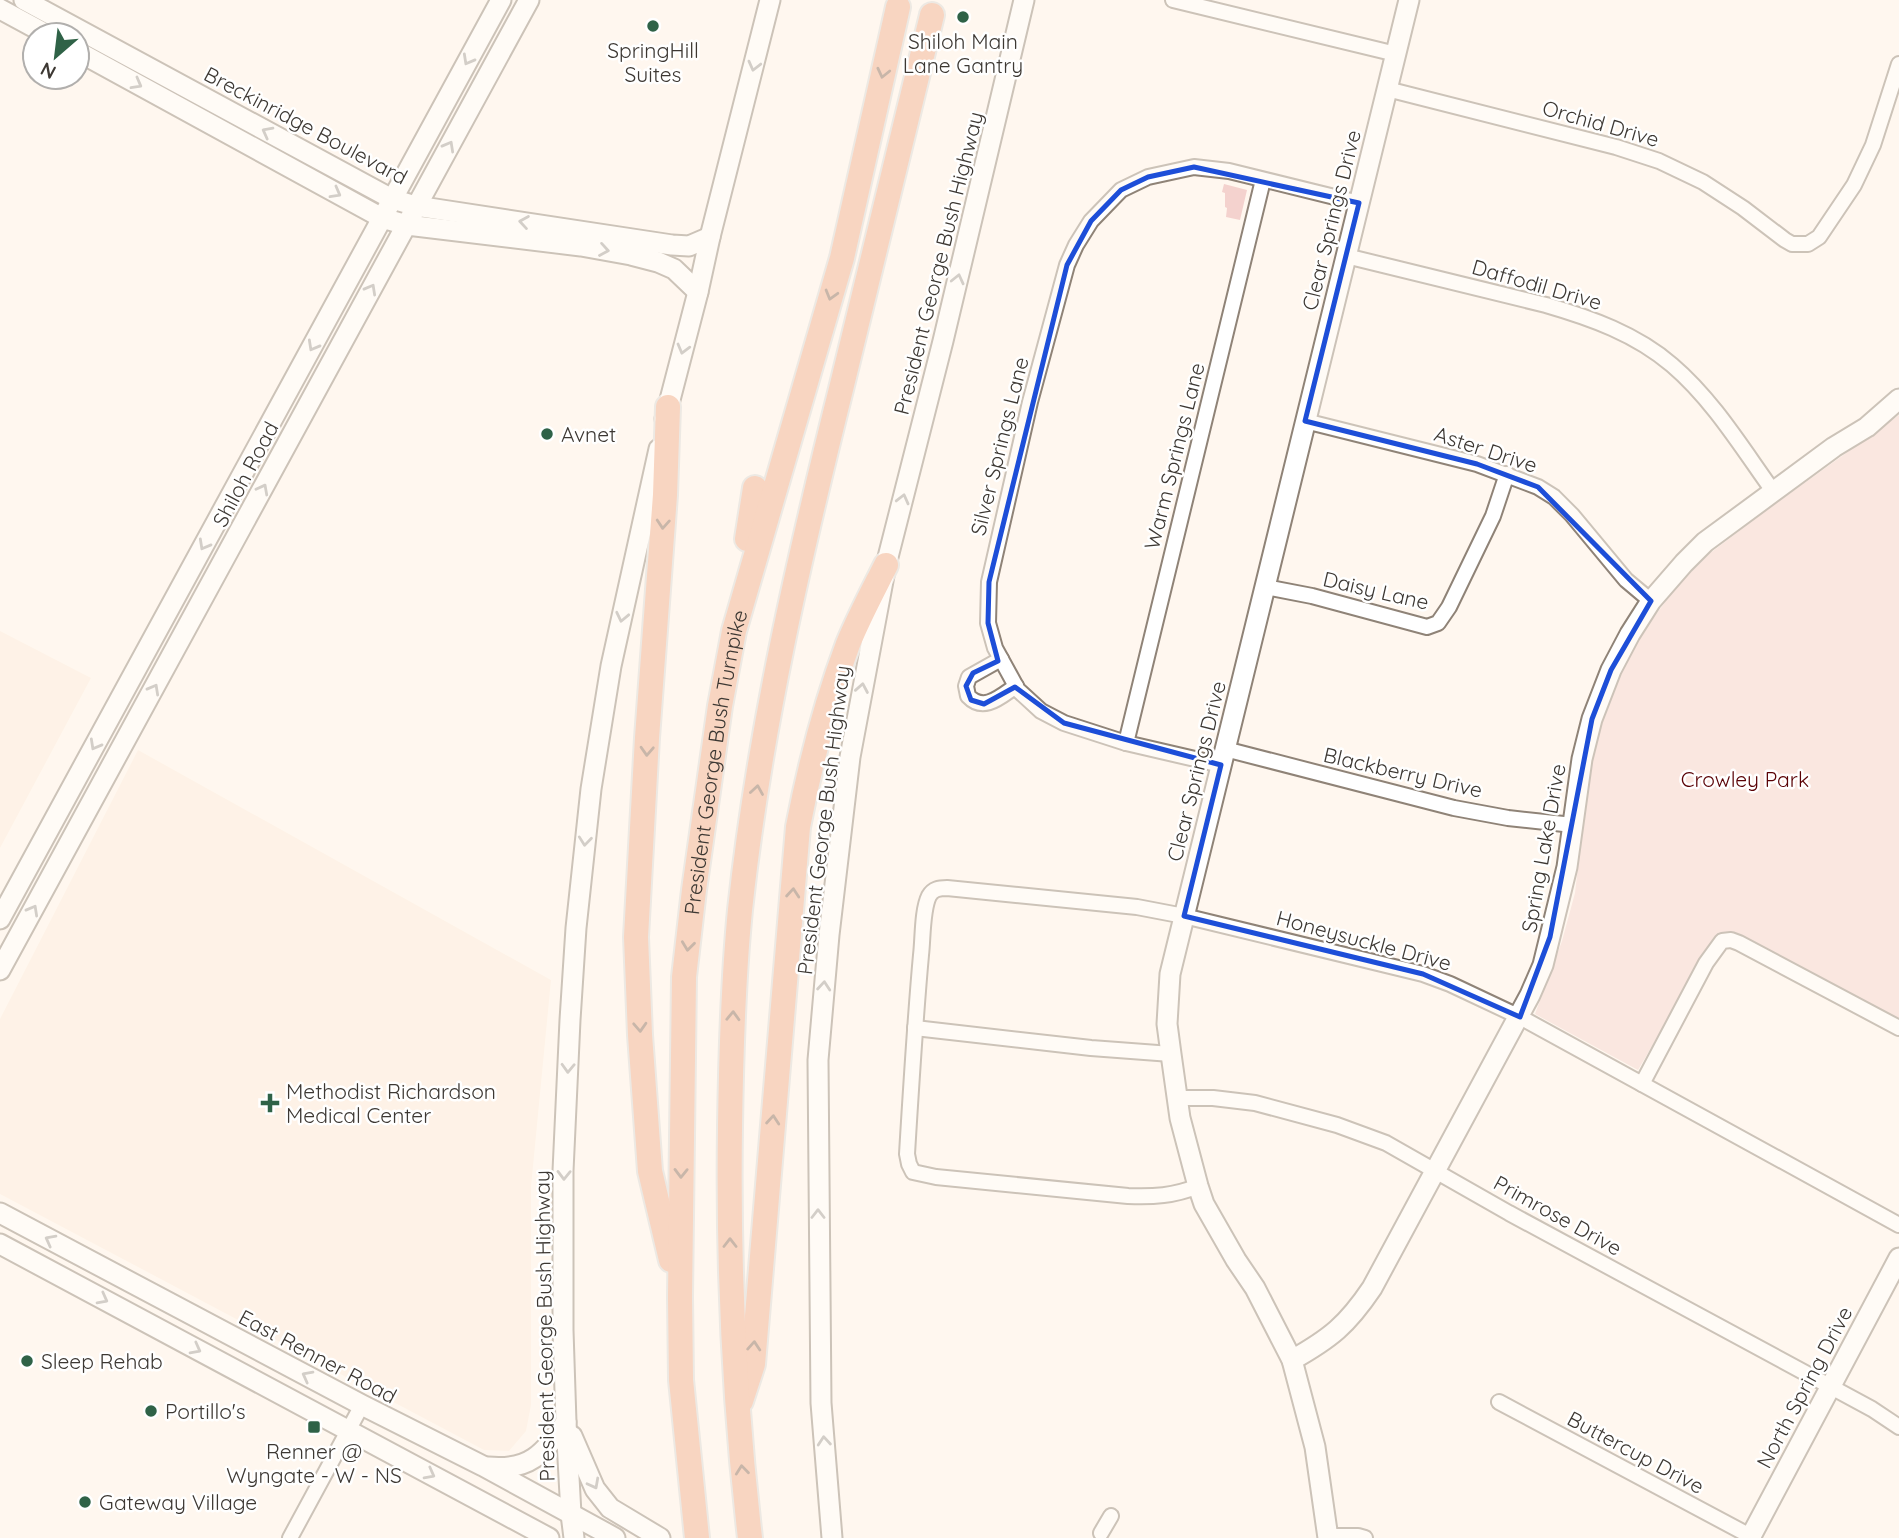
<svg xmlns="http://www.w3.org/2000/svg" width="1899" height="1538" viewBox="0 0 1899 1538" font-family="Quicksand,sans-serif">
  <style>
    .built { fill: #fcecde }
    .green { fill: #f4d2ce }
    .lines { fill: none; stroke-linecap: round; stroke-linejoin: round }
    .street-casing { stroke: #8f8377; stroke-width: 18 }
    .secondary-casing { stroke: #8f8377; stroke-width: 23 }
    .highway-casing { stroke: #d8d7d6; stroke-width: 28 }
    .street { stroke: #fff; stroke-width: 14 }
    .secondary { stroke: #fff; stroke-width: 19 }
    .highway { stroke: #f0aa89; stroke-width: 24 }
    .oneway { stroke: #9e9c99 }
    .oneway2 { stroke: #856655 }
    .marked { fill: none; stroke: #1d4ed8; stroke-width: 5; stroke-linejoin: round }
    .poi-dot { fill: #2f6247; stroke: #fff; stroke-width: 2.5 }
    .labels { text-anchor: middle; dominant-baseline: central; stroke-width: 5; stroke-linejoin: round; paint-order: stroke }
    .poi-label { font-size: 21px; fill: #3d3833; stroke: #fff; text-anchor: start }
    .street-label { font-size: 21px; fill: #3d3833; stroke: #fff }
    .park-label { font-size: 21px; fill: #590004; stroke: #fff }
  </style>
  <rect width="100%" height="100%" fill="#fff7ef"/>
  <g class="built">
    <polygon points="0,631 91,678 0,848"/>
    <polygon points="138,750 551,980 531,1187 531,1405 526,1431 509,1451 484,1450 0,1194 0,1019"/>
  </g>
  <g class="green">
    <polygon points="1224,184 1247,190 1240,220 1226,217 1227,208 1225,207 1225,193 1222,192"/>
    <polygon points="1899,415 1899,1019 1737,933 1710,947 1638,1070 1535,1014 1562,941 1575,893 1591,753 1629,651 1677,586 1709,554 1760,515"/>
  </g>
  <g class="lines">
    <defs>
      <g id="street">
        <polyline points="1173,0 1396,54"/>
        <polyline points="1387,89 1616,147 1659,161 1703,182 1743,208 1785,240 1792,244 1808,244 1819,237 1854,185 1873,145 1899,64"/>
        <path d="M1346,256L1546,305C1591,318 1636,334 1672,365C1713,400 1742,448 1773,491"/>
        <polyline points="1305,421 1477,464 1538,487 1554,497 1572,515 1626,580 1651,601"/>
        <polyline points="1265,587 1312,596 1427,627 1438,623 1449,607 1493,516 1507,474"/>
        <path d="M1001,659L969,677L966,686L968,696C984,713 1001,696 1016,686"/>
        <polyline points="1126,743 1263,180"/>
        <polyline points="1225,749 1454,808 1508,818 1573,825"/>
        <polyline points="1221,765 1126,743 1064,723 1041,711 1018,690 995,648 988,623 989,582 1030,402 1067,265 1076,245 1091,221 1121,190 1148,177 1194,167 1229,171 1359,203"/>
        <polyline points="915,1028 1091,1048 1171,1054"/>
        <polyline points="1642,1084 1706,963 1722,941 1731,940 1739,943 1899,1028"/>
        <polyline points="1177,1098 1213,1098 1255,1103 1337,1125 1386,1143 1509,1213 1872,1409 1899,1427"/>
        <path d="M1198,1186C1174,1196 1153,1197 1128,1196L936,1177L913,1172L909,1164L907,1154C911,1088 915,1021 921,955C923,939 922,910 929,896C933,889 939,888 947,888L1137,907L1184,916L1423,974L1450,984L1520,1017L1899,1225"/>
        <polyline points="1499,1402 1754,1538"/>
        <polyline points="1101,1533 1111,1516"/>
        <polyline points="1328,1536 1358,1536 1365,1538"/>
        <polyline points="290,1538 362,1405"/>
      </g>
      <g id="secondary">
        <polyline points="24,0 392,199 416,206 672,245 689,246 710,237"/>
        <polyline points="0,9 48,35"/>
        <polyline points="77,51 382,218 407,225 581,246 631,255 658,262 674,269 698,292"/>
        <polyline points="665,419 698,292 710,237 770,0"/>
        <polyline points="0,919 501,0"/>
        <polyline points="0,970 529,0"/>
        <polyline points="0,1213 362,1405 483,1466 615,1538"/>
        <polyline points="0,1244 549,1538"/>
        <path d="M1292,1360C1331,1338 1347,1325 1372,1288L1530,995L1543,965L1567,867L1582,759L1592,719L1611,670L1630,634L1651,601L1684,563L1705,542L1834,447L1867,427L1899,399"/>
        <polyline points="572,1436 595,1489 610,1508 660,1538"/>
        <path d="M488,1467C530,1471 543,1454 566,1422"/>
        <polyline points="574,1538 571,1514 566,1422 563,1330 563,1171 570,1020 576,928 591,789 611,666 659,449"/>
        <polyline points="832,1538 821,1403 818,1060 829,935 850,757 886,565 943,341 1024,0"/>
        <polyline points="1328,1538 1315,1447 1292,1360 1255,1288 1236,1260 1204,1204 1198,1186 1180,1118 1171,1054 1167,1024 1170,974 1409,0"/>
        <polyline points="1750,1538 1899,1258"/>
      </g>
      <g id="highway">
        <polyline points="668,407 665,495 647,738 636,937 640,1035 650,1171 671,1260"/>
        <polyline points="747,539 755,488"/>
        <path d="M741,1401L753,1364L798,827C810,764 826,703 848,644C859,617 873,591 886,565"/>
        <path id="s1" d="M697,1538L681,1380L680,1297L684,977L694,890L720,706L734,631L842,258L898,7"/>
        <path d="M750,1538C734,1401 728,1265 730,1127C731,1055 733,982 740,910C759,732 799,558 842,385C872,261 902,138 932,15"/>
      </g>
    </defs>
    <use href="#street" class="street-casing"/>
    <use href="#secondary" class="secondary-casing"/>
    <use href="#highway" class="highway-casing"/>
    <use href="#street" class="street"/>
    <use href="#secondary" class="secondary"/>
    <use href="#highway" class="highway"/>
  </g>
  <defs><path id="oneway-chevron" d="M-2-3.5L2.5 0L-2 3.5" fill="none" stroke-width="1.6" stroke-linecap="round" stroke-linejoin="round" transform="scale(1.75)"/></defs>
  <g class="oneway">
    <use href="#oneway-chevron" transform="translate(468 60) rotate(119)"/>
    <use href="#oneway-chevron" transform="translate(754 66) rotate(104)"/>
    <use href="#oneway-chevron" transform="translate(137 84) rotate(29)"/>
    <use href="#oneway-chevron" transform="translate(267 132) rotate(-152)"/>
    <use href="#oneway-chevron" transform="translate(449 146) rotate(-61)"/>
    <use href="#oneway-chevron" transform="translate(336 193) rotate(29)"/>
    <use href="#oneway-chevron" transform="translate(524 222) rotate(-171)"/>
    <use href="#oneway-chevron" transform="translate(604 250) rotate(10)"/>
    <use href="#oneway-chevron" transform="translate(958 279) rotate(-77)"/>
    <use href="#oneway-chevron" transform="translate(371 289) rotate(-61)"/>
    <use href="#oneway-chevron" transform="translate(313 346) rotate(119)"/>
    <use href="#oneway-chevron" transform="translate(683 349) rotate(105)"/>
    <use href="#oneway-chevron" transform="translate(263 489) rotate(-62)"/>
    <use href="#oneway-chevron" transform="translate(903 499) rotate(-76)"/>
    <use href="#oneway-chevron" transform="translate(204 545) rotate(119)"/>
    <use href="#oneway-chevron" transform="translate(622 617) rotate(102)"/>
    <use href="#oneway-chevron" transform="translate(862 688) rotate(-80)"/>
    <use href="#oneway-chevron" transform="translate(154 689) rotate(-61)"/>
    <use href="#oneway-chevron" transform="translate(95 745) rotate(119)"/>
    <use href="#oneway-chevron" transform="translate(585 841) rotate(96)"/>
    <use href="#oneway-chevron" transform="translate(33 910) rotate(-61)"/>
    <use href="#oneway-chevron" transform="translate(824 986) rotate(-85)"/>
    <use href="#oneway-chevron" transform="translate(568 1068) rotate(92)"/>
    <use href="#oneway-chevron" transform="translate(564 1175) rotate(91)"/>
    <use href="#oneway-chevron" transform="translate(818 1214) rotate(-90)"/>
    <use href="#oneway-chevron" transform="translate(50 1240) rotate(-152)"/>
    <use href="#oneway-chevron" transform="translate(103 1299) rotate(28)"/>
    <use href="#oneway-chevron" transform="translate(196 1349) rotate(28)"/>
    <use href="#oneway-chevron" transform="translate(307 1376) rotate(-152)"/>
    <use href="#oneway-chevron" transform="translate(824 1441) rotate(-95)"/>
    <use href="#oneway-chevron" transform="translate(430 1474) rotate(28)"/>
    <use href="#oneway-chevron" transform="translate(594 1484) rotate(62)"/>
  </g>
  <g class="oneway2">
    <use href="#oneway-chevron" transform="translate(883 73) rotate(103)"/>
    <use href="#oneway-chevron" transform="translate(831 295) rotate(106)"/>
    <use href="#oneway-chevron" transform="translate(663 524) rotate(94)"/>
    <use href="#oneway-chevron" transform="translate(647 751) rotate(93)"/>
    <use href="#oneway-chevron" transform="translate(757 790) rotate(-81)"/>
    <use href="#oneway-chevron" transform="translate(793 893) rotate(-85)"/>
    <use href="#oneway-chevron" transform="translate(688 946) rotate(97)"/>
    <use href="#oneway-chevron" transform="translate(733 1016) rotate(-88)"/>
    <use href="#oneway-chevron" transform="translate(640 1027) rotate(87)"/>
    <use href="#oneway-chevron" transform="translate(773 1120) rotate(-85)"/>
    <use href="#oneway-chevron" transform="translate(681 1173) rotate(91)"/>
    <use href="#oneway-chevron" transform="translate(730 1243) rotate(-90)"/>
    <use href="#oneway-chevron" transform="translate(754 1346) rotate(-86)"/>
    <use href="#oneway-chevron" transform="translate(742 1470) rotate(-96)"/>
  </g>
  <path d="M0 0H1899V1538H0ZM1194,167L1359,203L1305,421L1477,464L1538,487L1651,601L1611,670L1592,719L1550,937L1520,1017L1423,974L1184,916L1221,765L1064,723L1015,687L984,704L971,700L966,686L973,673L998,661L988,623L989,582L1067,265L1091,221L1121,190L1148,177Z" fill="#fff7ef" fill-opacity=".55" fill-rule="evenodd"/>
  <path class="marked" d="M1194,167L1359,203L1305,421L1477,464L1538,487L1651,601L1611,670L1592,719L1550,937L1520,1017L1423,974L1184,916L1221,765L1064,723L1015,687L984,704L971,700L966,686L973,673L998,661L988,623L989,582L1067,265L1091,221L1121,190L1148,177Z"/>
  <g class="poi-dot">
    <circle cx="963" cy="17" r="7"/>
    <circle cx="653" cy="26" r="7"/>
    <circle cx="547" cy="434" r="7"/>
    <path d="M266.5 1092.5h7v7h7v7h-7v7h-7v-7h-7v-7h7z"/>
    <circle cx="27" cy="1361" r="7"/>
    <circle cx="151" cy="1411" r="7"/>
    <rect x="307" y="1420" width="14" height="14" rx="3.5"/>
    <circle cx="85" cy="1502" r="7"/>
  </g>
  <g class="labels">
    <g class="poi-label">
      <text x="963" y="41" text-anchor="middle">Shiloh Main<tspan x="963" dy="24">Lane Gantry</tspan></text>
      <text x="653" y="50" text-anchor="middle">SpringHill<tspan x="653" dy="24">Suites</tspan></text>
      <text x="561" y="434">Avnet</text>
      <text x="286" y="1091">Methodist Richardson<tspan x="286" dy="24">Medical Center</tspan></text>
      <text x="41" y="1361">Sleep Rehab</text>
      <text x="165" y="1411">Portillo's</text>
      <text x="314" y="1451" text-anchor="middle">Renner @<tspan x="314" dy="24">Wyngate - W - NS</tspan></text>
      <text x="99" y="1502">Gateway Village</text>
    </g>
    <g class="street-label">
      <text transform="translate(1601 123) rotate(16)">Orchid Drive</text>
      <text transform="translate(306 125) rotate(28)">Breckinridge Boulevard</text>
      <text transform="translate(1331 220) rotate(-76)">Clear Springs Drive</text>
      <text transform="translate(938 263) rotate(-76)">President George Bush Highway</text>
      <text transform="translate(1537 284) rotate(16)">Daffodil Drive</text>
      <text transform="translate(999 446) rotate(-76)">Silver Springs Lane</text>
      <text transform="translate(1486 449) rotate(18)">Aster Drive</text>
      <text transform="translate(1174 456) rotate(-76)">Warm Springs Lane</text>
      <text transform="translate(245 474) rotate(-62)">Shiloh Road</text>
      <text transform="translate(1376 590) rotate(13)">Daisy Lane</text>
      <text stroke="none"><textPath href="#s1" startOffset="779">President George Bush Turnpike</textPath></text>
      <text transform="translate(1196 771) rotate(-76)">Clear Springs Drive</text>
      <text transform="translate(1403 772) rotate(13)">Blackberry Drive</text>
      <text transform="translate(823 820) rotate(-83)">President George Bush Highway</text>
      <text transform="translate(1543 848) rotate(-80)">Spring Lake Drive</text>
      <text transform="translate(1364 940) rotate(15)">Honeysuckle Drive</text>
      <text transform="translate(1558 1215) rotate(29)">Primrose Drive</text>
      <text transform="translate(544 1326) rotate(-91)">President George Bush Highway</text>
      <text transform="translate(318 1356) rotate(28)">East Renner Road</text>
      <text transform="translate(1804 1387) rotate(-62)">North Spring Drive</text>
      <text transform="translate(1636 1452) rotate(28)">Buttercup Drive</text>
    </g>
    <g class="park-label">
      <text x="1745" y="779">Crowley Park</text>
    </g>
  </g>
  <g transform="translate(56 56) rotate(208)"><circle r="33" fill="#ffffff" stroke="#b1afad" stroke-width="2"/>
  <path d="M0-5L12 26L0 18L-12 26Z" fill="#2f6247"/>
  <text y="-10" font-size="19" font-weight="bold" text-anchor="middle" fill="#3d3833">N</text>
  </g>
</svg>
